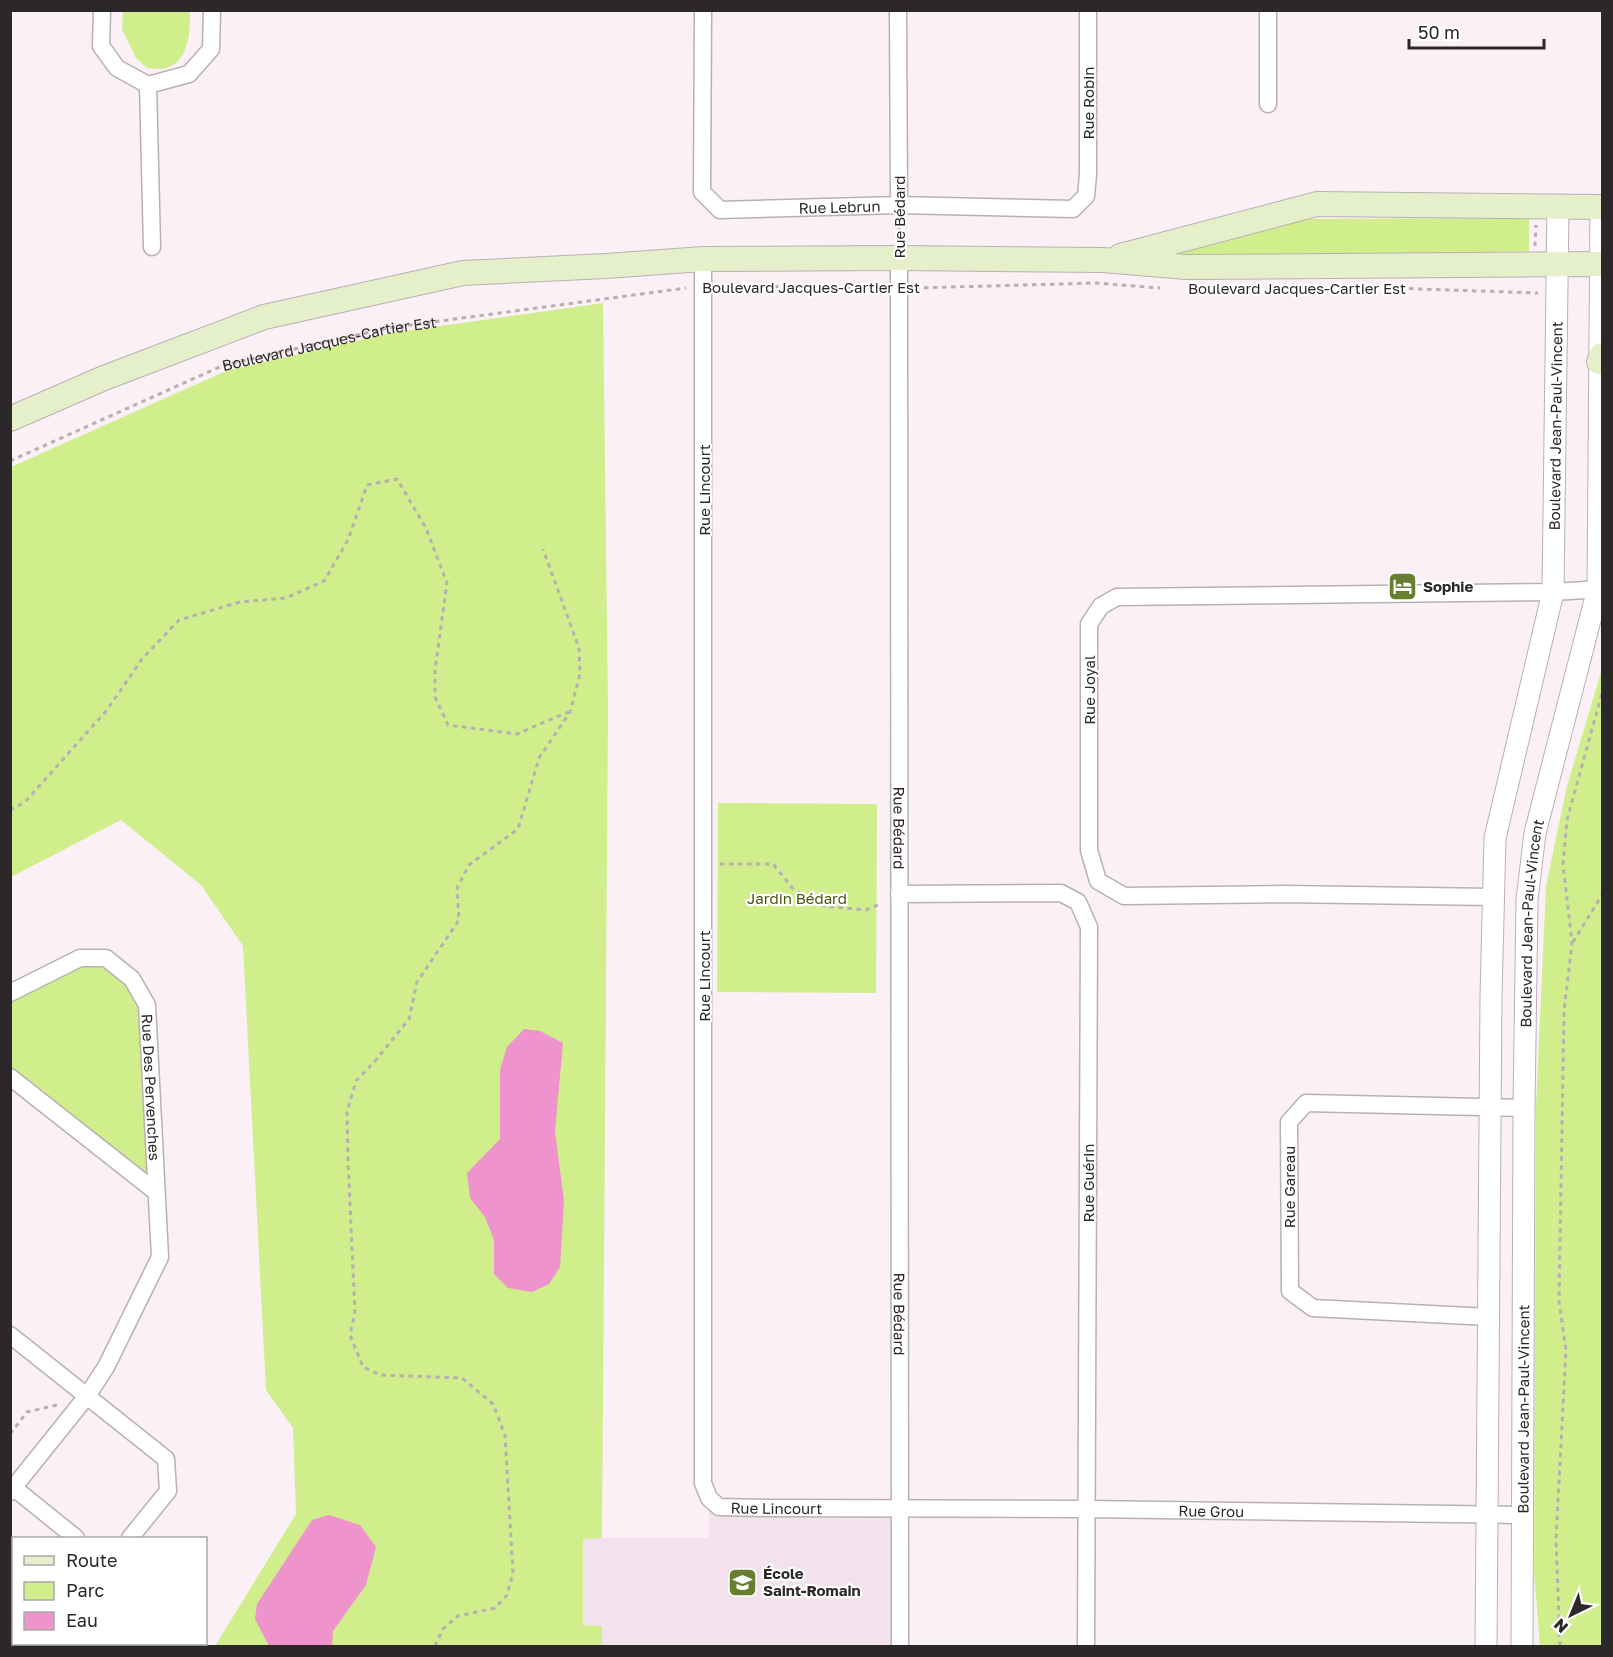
<svg xmlns="http://www.w3.org/2000/svg" width="1613" height="1657" viewBox="0 0 1613 1657" font-family="'Golos Text',sans-serif">
  <style>
    .built { fill: #f3e2ec }
    .green { fill: #d0ee8b }
    .water { fill: #ee93cc }
    .lines { fill: none; stroke-linecap: round; stroke-linejoin: round }
    .minor-casing { stroke: #b9b0b5; stroke-width: 19 }
    .tertiary-casing { stroke: #b9b0b5; stroke-width: 23 }
    .secondary-casing { stroke: #b9b0b5; stroke-width: 26 }
    .path { stroke: #b7afb3; stroke-width: 3; stroke-dasharray: 4.5 4.5; stroke-linecap: butt }
    .minor { stroke: #fff; stroke-width: 16 }
    .tertiary { stroke: #fff; stroke-width: 21 }
    .secondary { stroke: #e5efca; stroke-width: 24 }
    .labels { text-anchor: middle; dominant-baseline: central; stroke-width: 4.5; stroke-linejoin: round; paint-order: stroke }
    .street-label { font-size: 15px; fill: #2c282a; stroke: #fff }
    .poi-label { font-size: 15px; font-weight: bold; fill: #2c282a; stroke: #fff; text-anchor: start }
    .park-label { font-size: 15px; fill: #46570f; stroke: #fff }
  </style>
  <rect width="100%" height="100%" fill="#faf0f5"/>
  <polygon class="built" points="709,1498 719,1507 900,1508 900,1646 602,1646 602,1626 583,1626 583,1538 709,1538"/>
  <g class="green">
    <path d="M123,11H190C190,30 190,61 166,68C161,70 152,68 147,68L136,58L122,29Z"/>
    <polygon points="1529,218 1529,251 1180,261 1180,251 1299,219"/>
    <polygon points="603,303 608,709 602,1538 583,1539 583,1625 602,1626 602,1646 215,1646 296,1514 293,1428 266,1390 243,946 201,885 121,820 11,877 11,467 226,371 391,333"/>
    <polygon points="1602,669 1602,1646 1540,1646 1534,1572 1536,1106 1546,886 1567,786"/>
    <polygon points="718,803 877,804 876,993 717,992"/>
    <polygon points="80,958 106,958 147,1005 156,1192 11,1077 10,993"/>
  </g>
  <g class="water">
    <polygon points="524,1029 540,1031 563,1043 555,1131 564,1201 560,1267 549,1284 532,1292 508,1288 494,1274 494,1240 485,1217 470,1198 467,1173 500,1139 500,1070 507,1047"/>
    <polygon points="329,1515 360,1525 376,1547 366,1585 333,1631 332,1646 269,1646 255,1619 257,1604 312,1520"/>
  </g>
  <g class="lines">
    <defs>
      <g id="minor">
        <polyline points="102,10 101,46 117,68 148,85 189,74 211,49 212,10"/>
        <path id="s2" d="M703,10L702,192L720,210L899,205L1073,209L1086,196L1088,174V10"/>
        <polyline points="898,10 899,205"/>
        <polyline points="148,85 152,247"/>
        <polyline points="1268,104 1268,10"/>
        <path id="s3" d="M899,258L900,1646"/>
        <path id="s4" d="M703,259V1483L709,1498L719,1507L770,1508L1086,1509L1522,1515"/>
        <polyline points="899,894 1061,893 1078,902 1089,927 1086,1646"/>
        <polyline points="1493,897 1283,894 1124,896 1098,881 1089,850 1089,624 1101,606 1117,597 1553,592 1602,589"/>
        <path id="s5" d="M10,993L80,958H106L132,979L147,1005L160,1257L106,1367L87,1396L10,1492"/>
        <polyline points="10,1077 156,1192"/>
        <polyline points="1489,1317 1313,1308 1290,1291 1289,1122 1306,1103 1524,1108"/>
        <polyline points="10,1335 166,1459 168,1491 130,1538"/>
        <polyline points="14,1488 76,1538"/>
      </g>
      <g id="tertiary">
        <path id="s6" d="M1486,1646L1491,997L1495,838L1553,592L1558,206"/>
        <path id="s7" d="M1522,1646L1524,1108L1527,900L1535,833L1598,589L1601,207"/>
      </g>
      <g id="secondary">
        <polyline points="1120,256 1317,204 1602,207"/>
        <polyline points="1599,362 1602,355"/>
        <polyline points="10,419 104,378 264,317 463,273 606,266 703,259 899,258 1103,260 1186,267 1602,264"/>
      </g>
    </defs>
    <use href="#minor" class="minor-casing"/>
    <use href="#tertiary" class="tertiary-casing"/>
    <use href="#secondary" class="secondary-casing"/>
    <g class="path">
      <polyline points="899,238 899,220"/>
      <polyline points="1535,246 1536,225"/>
      <polyline points="720,286 884,288"/>
      <polyline points="915,288 1095,283 1160,288"/>
      <polyline points="1391,288 1538,293"/>
      <path id="s1" d="M10,461L224,365L388,328L686,288"/>
      <polyline points="10,810 25,802 107,710 142,659 179,620 240,602 286,598 324,581 348,540 367,485 397,479 426,528 447,583 435,670 435,697 448,725 517,734 568,712"/>
      <polyline points="720,864 773,864 794,890 824,906 866,910 882,903"/>
      <polyline points="1573,942 1602,895"/>
      <polyline points="10,1434 27,1412 57,1405"/>
      <polyline points="435,1646 443,1629 458,1616 495,1608 507,1595 513,1573 505,1435 493,1404 462,1378 380,1375 363,1367 350,1335 355,1312 348,1162 347,1112 356,1081 376,1060 409,1019 417,982 459,920 457,888 469,865 518,829 539,758 570,712 580,674 579,648 543,549"/>
      <polyline points="1560,1646 1556,1539 1566,1350 1559,1301 1564,1011 1572,943 1563,864 1567,820 1602,693"/>
    </g>
    <use href="#minor" class="minor"/>
    <use href="#tertiary" class="tertiary"/>
    <use href="#secondary" class="secondary"/>
  </g>
  <defs>
    <symbol id="hotel-square" viewBox="-11 -11 22 22"><rect x="-9" y="-9" width="18" height="18" rx="4" fill="#697f30" stroke="#fff"/><path d="M-6-4.5h1.5V1H6V5H4.5V3h-9V5H-6ZM-4 0a1.8 1.8 0 1 1 3.6 0ZM.5 0V-2.5h3Q6-2.5 6 0Z" fill="#fff"/></symbol>
    <symbol id="school-square" viewBox="-11 -11 22 22"><rect x="-9" y="-9" width="18" height="18" rx="4" fill="#697f30" stroke="#fff"/><path d="M0-5L7-2L0 1L-7-2ZM-4 1L0 2.5L4 1V4Q0 6-4 4Z" fill="#fff"/></symbol>
  </defs>
  <g fill-rule="evenodd">
    <use href="#hotel-square" x="1386" y="570" width="33" height="33"/>
    <use href="#school-square" x="726" y="1566" width="33" height="33"/>
  </g>
  <g class="labels">
    <g class="street-label">
      <text transform="translate(1088 103) rotate(-90)">Rue Robin</text>
      <text stroke="none"><textPath href="#s2" startOffset="327">Rue Lebrun</textPath></text>
      <text transform="translate(899 217) rotate(-90)">Rue Bédard</text>
      <text x="811" y="287">Boulevard Jacques-Cartier Est</text>
      <text x="1297" y="288">Boulevard Jacques-Cartier Est</text>
      <text stroke="none"><textPath href="#s1" startOffset="342">Boulevard Jacques-Cartier Est</textPath></text>
      <text stroke="none"><textPath href="#s6" startOffset="1227">Boulevard Jean-Paul-Vincent</textPath></text>
      <text transform="translate(704 490) rotate(-90)">Rue Lincourt</text>
      <text transform="translate(1089 690) rotate(-90)">Rue Joyal</text>
      <text stroke="none"><textPath href="#s3" startOffset="570">Rue Bédard</textPath></text>
      <text stroke="none"><textPath href="#s7" startOffset="723">Boulevard Jean-Paul-Vincent</textPath></text>
      <text transform="translate(704 976) rotate(-90)">Rue Lincourt</text>
      <text stroke="none"><textPath href="#s5" startOffset="250">Rue Des Pervenches</textPath></text>
      <text transform="translate(1088 1183) rotate(-90)">Rue Guérin</text>
      <text transform="translate(1289 1187) rotate(-90)">Rue Gareau</text>
      <text stroke="none"><textPath href="#s3" startOffset="1056">Rue Bédard</textPath></text>
      <text stroke="none"><textPath href="#s7" startOffset="237">Boulevard Jean-Paul-Vincent</textPath></text>
      <text stroke="none"><textPath href="#s4" startOffset="1311">Rue Lincourt</textPath></text>
      <text stroke="none"><textPath href="#s4" startOffset="1746">Rue Grou</textPath></text>
    </g>
    <g class="poi-label">
      <text x="1423" y="586">Sophie</text>
      <text x="763" y="1573">École<tspan x="763" dy="17">Saint-Romain</tspan></text>
    </g>
    <g class="park-label">
      <text x="797" y="898">Jardin Bédard</text>
    </g>
  </g>
  <rect width="1613" height="1657" fill="none" stroke="#2c282a" stroke-width="24"/>
  <rect x="12" y="1537" width="195" height="108" fill="#ffffff" stroke="#aba9aa" stroke-width="1.5"/>
  <rect x="24" y="1556" width="30" height="9" fill="#e5efca" stroke="#aba9aa" stroke-width="1.5"/>
  <text x="66" y="1567" font-size="18" fill="#2c282a">Route</text>
  <rect x="24" y="1582" width="30" height="18" fill="#d0ee8b" stroke="#aba9aa" stroke-width="1.5"/>
  <text x="66" y="1597" font-size="18" fill="#2c282a">Parc</text>
  <rect x="24" y="1612" width="30" height="18" fill="#ee93cc" stroke="#aba9aa" stroke-width="1.5"/>
  <text x="66" y="1627" font-size="18" fill="#2c282a">Eau</text>
  <g transform="translate(1571 1615) rotate(223)" stroke="#ffffff" stroke-width="4.5" paint-order="stroke">
  <path d="M0-4.5L10 22L0 15L-10 22Z" fill="#2c282a"/>
  <text y="-9" font-size="16" font-weight="bold" text-anchor="middle" fill="#2c282a">N</text>
  </g>
  <path d="M1409 39v9h135v-9" fill="none" stroke="#2c282a" stroke-width="3"/>
  <text x="1418" y="39" font-size="18" fill="#2c282a" stroke="#ffffff" stroke-width="4.5" paint-order="stroke">50 m</text>
</svg>
